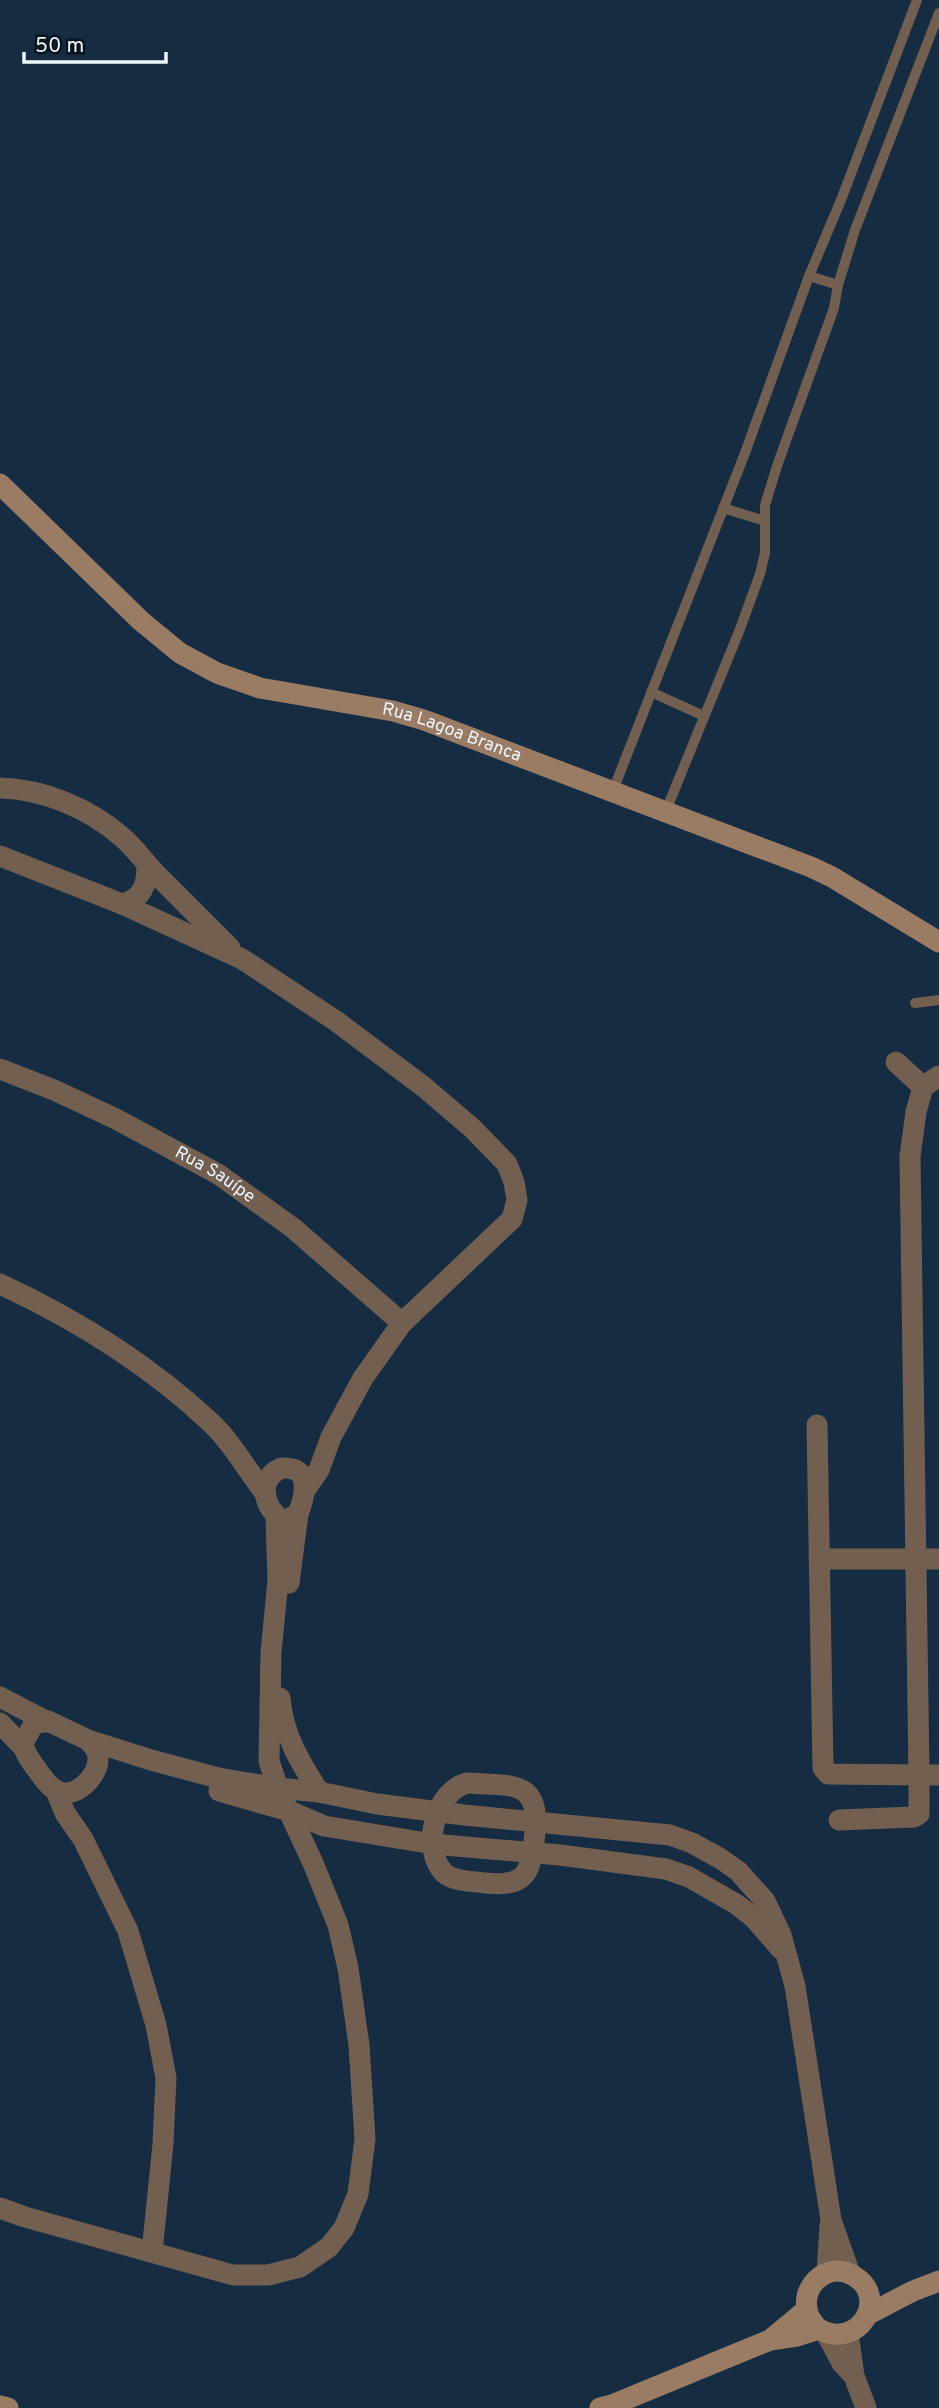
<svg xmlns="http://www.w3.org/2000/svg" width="939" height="2408" viewBox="0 0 939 2408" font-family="Overpass,sans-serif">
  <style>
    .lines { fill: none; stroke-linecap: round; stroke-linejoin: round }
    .lane { stroke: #725f50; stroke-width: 10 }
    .street { stroke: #725f50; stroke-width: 21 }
    .secondary { stroke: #9a7b63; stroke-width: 21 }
    .labels { text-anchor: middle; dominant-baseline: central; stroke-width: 7; stroke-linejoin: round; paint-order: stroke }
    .street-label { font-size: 18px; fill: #edf6ff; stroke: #0a141d }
  </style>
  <rect width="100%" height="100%" fill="#152c42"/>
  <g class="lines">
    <g class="lane">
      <polyline points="809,276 838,285"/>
      <polyline points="723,508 765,521"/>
      <polyline points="651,692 704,716"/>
      <polyline points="612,793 745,453 809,276 841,200 917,0"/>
      <polyline points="665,813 740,629 760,574 765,553 765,505 778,463 834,308 838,285 855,230 939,13"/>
      <polyline points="915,1003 939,1000"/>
    </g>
    <g class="street">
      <path d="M0,788C43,789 89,808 122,837C135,848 146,864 158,876C182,900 206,924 230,948"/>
      <polyline points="0,856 122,904 242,959 336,1021 424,1087 472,1128 507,1164 514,1182 517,1200 512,1219 402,1323 363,1378 331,1437 319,1470 305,1490"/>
      <path d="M122,904C143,898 147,885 147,865"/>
      <polyline points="896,1062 923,1087"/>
      <path id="s1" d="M0,1069L54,1090L116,1119L218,1174L293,1228L402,1323"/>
      <polyline points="939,1076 923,1087 916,1112 910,1156 919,1775 939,1775"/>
      <path d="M0,1284C75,1319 148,1364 209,1421C232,1442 246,1469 265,1493"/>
      <polyline points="817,1425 823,1768 828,1774 919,1775 919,1814 914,1817 839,1820"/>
      <path d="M282,1468C313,1466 305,1496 298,1514L284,1521C262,1509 257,1477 282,1468Z"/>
      <polyline points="819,1559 939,1559"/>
      <polyline points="289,1583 298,1514"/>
      <polyline points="0,1697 44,1720"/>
      <path d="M280,1698C283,1735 300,1762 319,1792"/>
      <polyline points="0,1723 24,1748"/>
      <path d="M88,1740C93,1745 98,1751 98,1758C99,1776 75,1800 57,1791C49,1787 43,1778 38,1771C32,1763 24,1753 23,1743L34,1724L48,1721L88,1740L151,1760L218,1778L278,1788L319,1792L377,1804L464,1815L670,1835L692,1843L721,1859L738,1871L765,1901L781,1935L795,1986L831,2220L850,2274"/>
      <path d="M467,1783C518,1786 542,1780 534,1842C532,1854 531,1869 522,1877C512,1885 497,1884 485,1883C473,1881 454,1882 444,1873C421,1848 434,1792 467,1783Z"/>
      <polyline points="56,1791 65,1813 83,1839 128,1931 156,2025 166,2078 163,2144 152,2252"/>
      <polyline points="219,1791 289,1811 324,1826 433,1844 560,1855 666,1869 689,1877 736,1904 754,1918 781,1949"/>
      <polyline points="0,2208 25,2217 233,2275 268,2275 300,2267 329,2247 344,2228 358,2194 365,2139 359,2045 348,1968 338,1925 313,1863 278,1788 269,1761 271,1652 278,1581 276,1517"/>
      <polyline points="827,2273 830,2225"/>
      <polyline points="826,2333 842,2363 852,2374"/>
      <polyline points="848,2333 854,2376 866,2408"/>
    </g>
    <g class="secondary">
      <path id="s2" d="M0,484L141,621L180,653L217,673L260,688L393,711L424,720L811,867L832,877L939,942"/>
      <polyline points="867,2315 913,2291 939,2281"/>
      <path d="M770,2340L797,2336L819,2329C859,2351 890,2297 854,2276C820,2256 788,2302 819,2329"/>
      <polyline points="0,2406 8,2408"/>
      <polyline points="600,2408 612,2405 770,2340 806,2310"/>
    </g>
  </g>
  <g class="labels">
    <g class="street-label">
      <text stroke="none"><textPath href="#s2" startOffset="532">Rua Lagoa Branca</textPath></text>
      <text stroke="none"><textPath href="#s1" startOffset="240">Rua Sauípe</textPath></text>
    </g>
  </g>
  <path d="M24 52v10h142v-10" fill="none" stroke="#edf6ff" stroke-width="3.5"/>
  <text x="35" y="52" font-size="21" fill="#edf6ff" stroke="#0a141d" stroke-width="5" paint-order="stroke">50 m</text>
</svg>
